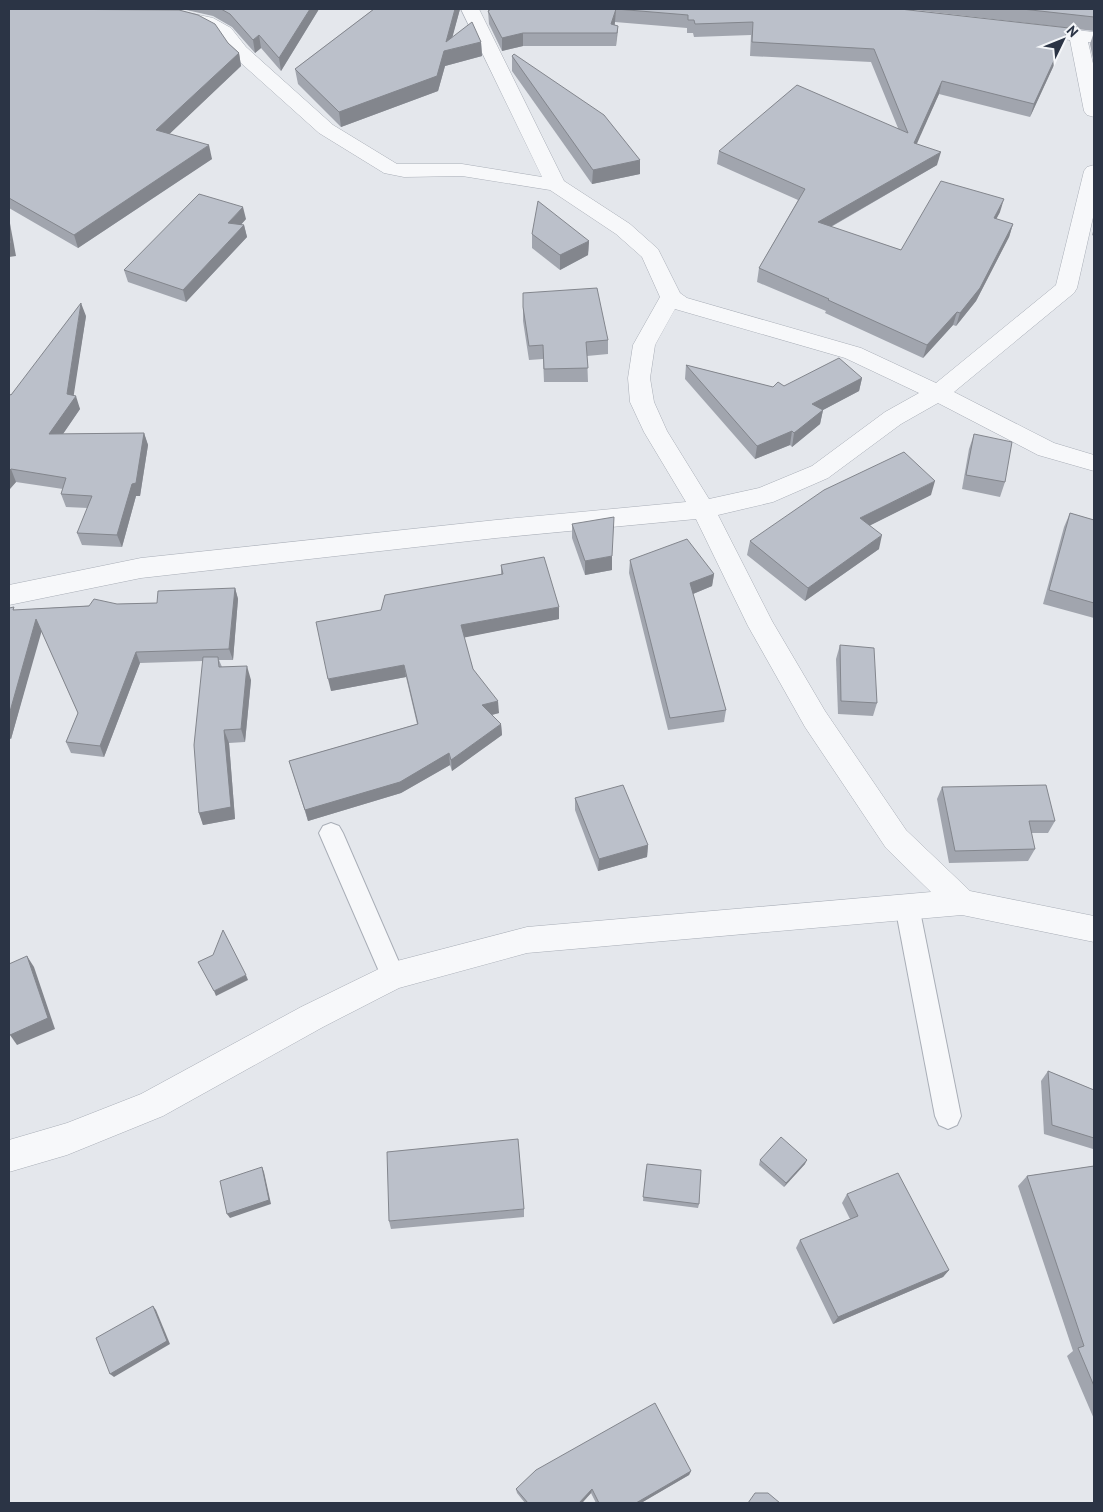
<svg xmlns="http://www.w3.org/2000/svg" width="1103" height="1512" viewBox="0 0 1103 1512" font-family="'PT Sans',sans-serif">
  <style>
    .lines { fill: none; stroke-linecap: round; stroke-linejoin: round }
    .service-casing { stroke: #a9aeb7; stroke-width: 2 }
    .minor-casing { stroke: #a9aeb7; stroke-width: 1 }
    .service { fill: #f7f8fa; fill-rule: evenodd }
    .minor { fill: #f7f8fa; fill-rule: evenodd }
    .wall { fill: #a1a5ae }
    .shaded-wall { fill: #83868d }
    .building { fill: #bbc0ca; stroke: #83868d }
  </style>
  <rect width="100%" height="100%" fill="#e4e7ec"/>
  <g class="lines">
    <defs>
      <g id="service">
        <polygon points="331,823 339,826 343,833 405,976 402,984 393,987 384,984 381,976 319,833 323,826"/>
        <polygon points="907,895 916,898 919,906 961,1116 957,1125 948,1129 939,1125 935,1116 895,906 898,898"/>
      </g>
      <g id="minor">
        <path d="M461,9H479L564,181L630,224L658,249L680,293L687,298L861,348L936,383L1056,285L1084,171L1087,167L1094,165V213L1077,288L1074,293L954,392L1054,443L1094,455V471L1038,455L938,403L901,424L828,478L773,502L718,515L772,621L825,711L906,830L970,891L1094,916V942L962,915L527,953L399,988L323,1027L163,1116L67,1155L9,1172V1140L67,1123L141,1094L301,1007L393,962L527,927L931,892L886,848L805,727L748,626L696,519L496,538L141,578L9,605V585L141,558L496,520L686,502L644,432L630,402L628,378L633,345L660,297L642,257L616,234L550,190L462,176L404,177L384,173L319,133L232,55L219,36L201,26L174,20L171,16L174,12L180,11L213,18L231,28L246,47L333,125L397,164H462L542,177ZM675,309L845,358L919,393L885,412L812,466L759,488L709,499L667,431L654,402L650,378L655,345Z"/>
        <polygon points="1029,25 1094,32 1094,42 1088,42 1094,68 1094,117 1087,115 1084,111 1070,40 1023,34 1020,30 1023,26"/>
      </g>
    </defs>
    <use href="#service" class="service-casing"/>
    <use href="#minor" class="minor-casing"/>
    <use href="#service" class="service"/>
    <use href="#minor" class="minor"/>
  </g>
  <g class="wall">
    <polygon points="9,9 228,43 239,53 241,66 169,134 212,159 78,248 9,208"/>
    <polygon points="152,9 319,9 281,71 261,48 255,53 232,27 213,16 182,9"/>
    <polygon points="374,9 460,9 452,37 481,42 482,56 445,66 438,91 341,127 298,84 295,69"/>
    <polygon points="491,9 900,9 1069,28 1065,41 1030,117 939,94 916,144 937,165 831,227 901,250 1000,212 996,219 1013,224 1009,237 976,301 956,326 953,325 923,358 825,313 826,311 757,282 759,268 798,200 717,164 719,151 898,128 871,62 750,56 751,35 694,37 693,33 687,33 687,28 615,22 615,25 618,26 616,46 523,46 502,51 489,24 488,11"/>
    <polygon points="906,9 1094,9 1094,31"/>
    <polygon points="1094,32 1094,64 1090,44"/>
    <polygon points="512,56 640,160 640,174 592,184 512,71"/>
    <polygon points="246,219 241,224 244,225 247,237 186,302 128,282 124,270"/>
    <polygon points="1094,228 1094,236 1092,235"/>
    <polygon points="532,234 589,241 588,255 560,270 532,248"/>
    <polygon points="523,293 608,340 608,354 587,356 588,382 544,382 543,359 529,360 523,321"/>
    <polygon points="86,316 73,395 80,409 63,434 144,433 148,445 140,496 136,496 122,547 82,545 77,533 88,508 66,507 61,494 63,489 16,482 9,490 9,394 11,395"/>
    <polygon points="686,365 773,387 862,378 859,391 823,410 820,424 792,447 790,445 755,459 685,379"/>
    <polygon points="974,434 1005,482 1000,497 962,489 969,449"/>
    <polygon points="931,495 870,525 879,549 805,601 747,555 750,541"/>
    <polygon points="1070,513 1094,520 1094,618 1043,604 1064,527"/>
    <polygon points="572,524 612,570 585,575 572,538"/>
    <polygon points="630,560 714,574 712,586 693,594 726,710 724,722 668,730 629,573"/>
    <polygon points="501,565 559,619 464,637 473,669 499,713 492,715 501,724 502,735 452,771 450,765 401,793 308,821 289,761 417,724 406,677 331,691 381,610 501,574"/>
    <polygon points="235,588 238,599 233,660 219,660 222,667 251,680 245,742 229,743 235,819 203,825 199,813 203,661 140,663 104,757 71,753 66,742 78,713 41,630 11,739 9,739 9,608 15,610 117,604 157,603"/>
    <polygon points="840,645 877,703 873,716 838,714 836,659"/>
    <polygon points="942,787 1055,821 1048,833 1031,833 1035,849 1028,861 949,863 937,799"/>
    <polygon points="575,798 648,845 647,857 598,871 575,810"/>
    <polygon points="1048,1071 1094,1090 1094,1148 1093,1149 1044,1134 1041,1081"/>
    <polygon points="760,1160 805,1164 784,1187 759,1165"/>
    <polygon points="1094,1166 1094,1419 1067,1356 1073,1351 1018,1186 1027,1176"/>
    <polygon points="646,1168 699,1204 698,1208 643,1201"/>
    <polygon points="847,1194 949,1270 943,1277 833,1324 796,1248 800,1240 850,1219 842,1203"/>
    <polygon points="524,1209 524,1217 391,1229 389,1221"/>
    <polygon points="691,1471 689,1475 641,1503 596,1503 591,1493 582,1503 525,1503 517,1493 516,1489"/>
  </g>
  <g class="shaded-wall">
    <polygon points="310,9 319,9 281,71 279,58"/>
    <polygon points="455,9 460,9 449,50 481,42 482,56 445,66 438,91 341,127 339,112 446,42"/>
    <polygon points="616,9 615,22 612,33 611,24"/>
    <polygon points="618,26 617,39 616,46 617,33"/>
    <polygon points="1069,28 1065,41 1030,117 1034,104"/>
    <polygon points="523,33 523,46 502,51 502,38"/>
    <polygon points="259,35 261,48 255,53 253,40"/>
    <polygon points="239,53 241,66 160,143 156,130"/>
    <polygon points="942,81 939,94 911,157 914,143"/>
    <polygon points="209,145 212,159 78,248 74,235"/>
    <polygon points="941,152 937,165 816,235 818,222"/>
    <polygon points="640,160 640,174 592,184 593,170"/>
    <polygon points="1004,199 1000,212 990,231 994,218"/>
    <polygon points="243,207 246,219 231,236 228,223"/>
    <polygon points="9,218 16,256 9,257"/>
    <polygon points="1013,224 1009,237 976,301 956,326 960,313"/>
    <polygon points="244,225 247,237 186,302 183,290"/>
    <polygon points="589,241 588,255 560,270 560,255"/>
    <polygon points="81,303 86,316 73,400 76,396 80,409 54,447 49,434 67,394"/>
    <polygon points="957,312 953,325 923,358 927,345"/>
    <polygon points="862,378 859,391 823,410 820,424 792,447 794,433 812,404"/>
    <polygon points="792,431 790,445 755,459 757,446"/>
    <polygon points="144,433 148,445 140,496 136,496 122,547 117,535"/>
    <polygon points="11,469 16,482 9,490 9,471"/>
    <polygon points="935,481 931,495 857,532 860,518"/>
    <polygon points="882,535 879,549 805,601 808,588"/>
    <polygon points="612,556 612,570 585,575 585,561"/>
    <polygon points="714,574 712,586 688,596 690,583"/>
    <polygon points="235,588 238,599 233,660 229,649"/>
    <polygon points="559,607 559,619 462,638 461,625"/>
    <polygon points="36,619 42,630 11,739 9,736 9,715"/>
    <polygon points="136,652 140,663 104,757 100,746"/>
    <polygon points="404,665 406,677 331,691 328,679"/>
    <polygon points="247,666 251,680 245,742 241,729"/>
    <polygon points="498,701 499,713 483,717 482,705"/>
    <polygon points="501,724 502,735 452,771 451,760"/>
    <polygon points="224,730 229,743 235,819 203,825 199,813"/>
    <polygon points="449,753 450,765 401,793 308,821 305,810"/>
    <polygon points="648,845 647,857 598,871 599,859"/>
    <polygon points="27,956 34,967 55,1029 17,1045 10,1035"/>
    <polygon points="246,975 248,980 216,996 214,991"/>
    <polygon points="807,1160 805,1164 784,1187 786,1183"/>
    <polygon points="262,1167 264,1172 271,1204 230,1218 227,1214"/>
    <polygon points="949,1270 943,1277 833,1324 838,1317"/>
    <polygon points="153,1306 156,1310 170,1344 114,1377 110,1374"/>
    <polygon points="691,1471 689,1475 641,1503 636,1503"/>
    <polygon points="592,1489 591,1493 582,1503 579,1503"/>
  </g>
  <g class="building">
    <polygon points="9,9 179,10 198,15 215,24 228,43 239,53 156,130 209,145 74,235 9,198"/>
    <polygon points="221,9 310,9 279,58 259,35 253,40 230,14"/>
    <polygon points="374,9 455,9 446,42 472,22 481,42 444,51 437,76 339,112 295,69"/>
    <polygon points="491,9 900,9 1069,28 1034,104 942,81 914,143 941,152 818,222 901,250 941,181 1004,199 994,218 1013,224 980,288 960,313 957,312 927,345 828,300 829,299 759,268 805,189 719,151 797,85 908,133 874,49 752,42 753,22 695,24 694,20 688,20 688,15 616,9 611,24 618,26 617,33 523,33 502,38 488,11"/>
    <polygon points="1022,9 1094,9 1094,17"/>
    <polygon points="514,54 604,115 640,160 593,170 512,56"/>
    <polygon points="199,194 243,207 228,223 244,225 183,290 124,270"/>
    <polygon points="538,201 589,241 560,255 532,234"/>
    <polygon points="9,230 11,243 9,243"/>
    <polygon points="597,288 608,340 586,342 588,368 544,369 543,345 529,346 523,307 523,293"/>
    <polygon points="81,303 67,394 76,396 49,434 144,433 136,483 132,484 117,535 77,533 92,496 61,494 66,478 11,469 9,471 9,394 11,395"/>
    <polygon points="839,358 862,378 812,404 823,410 794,433 792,431 757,446 686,365 773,387 778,382 784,386"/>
    <polygon points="974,434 1012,442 1005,482 966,475"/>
    <polygon points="904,452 935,481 860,518 882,535 808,588 750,541 824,490"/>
    <polygon points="1070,513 1094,520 1094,603 1049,590"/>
    <polygon points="614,517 612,556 585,561 572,524"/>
    <polygon points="687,539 714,574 690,583 726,710 670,718 630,560"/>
    <polygon points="544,557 559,607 461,625 473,669 498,701 482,705 501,724 451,760 449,753 400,782 305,810 289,761 418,724 404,665 328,679 316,622 381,610 385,595 503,574 501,565"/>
    <polygon points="235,588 229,649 136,652 100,746 66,742 78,713 36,619 9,715 9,608 14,607 13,610 89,606 94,599 117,604 157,603 158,591"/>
    <polygon points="840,645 874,648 877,703 841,701"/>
    <polygon points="203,657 218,657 219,667 247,666 241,729 224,730 231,807 199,813 194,745"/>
    <polygon points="623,785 648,845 599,859 575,798"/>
    <polygon points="1046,785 1055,821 1029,821 1035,849 955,851 942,787"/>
    <polygon points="223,930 246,975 214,991 198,962 213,955"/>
    <polygon points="27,956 48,1018 10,1035 9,1032 9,964"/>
    <polygon points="1048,1071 1094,1090 1094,1138 1052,1125"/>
    <polygon points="781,1137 807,1160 786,1183 760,1160"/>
    <polygon points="518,1139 524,1209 389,1221 387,1152"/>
    <polygon points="647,1164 701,1170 699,1204 643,1197"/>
    <polygon points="1094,1166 1094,1386 1078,1348 1084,1346 1027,1176"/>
    <polygon points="262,1167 269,1200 227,1214 220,1181"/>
    <polygon points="898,1173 949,1270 838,1317 800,1240 858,1216 847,1194"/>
    <polygon points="153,1306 167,1341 110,1374 96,1338"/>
    <polygon points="655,1403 691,1471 636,1503 599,1503 592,1489 579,1503 528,1503 516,1489 536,1470"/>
    <polygon points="755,1493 768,1493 780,1503 748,1503"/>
  </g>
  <rect width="1103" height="1512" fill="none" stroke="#2b3445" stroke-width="20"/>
  <g transform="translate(1063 40) rotate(47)" stroke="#f4f6f9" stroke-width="4" paint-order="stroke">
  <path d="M0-4L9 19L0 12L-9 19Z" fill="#2b3445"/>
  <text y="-8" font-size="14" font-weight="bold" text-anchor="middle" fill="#2b3445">N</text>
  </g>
</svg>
